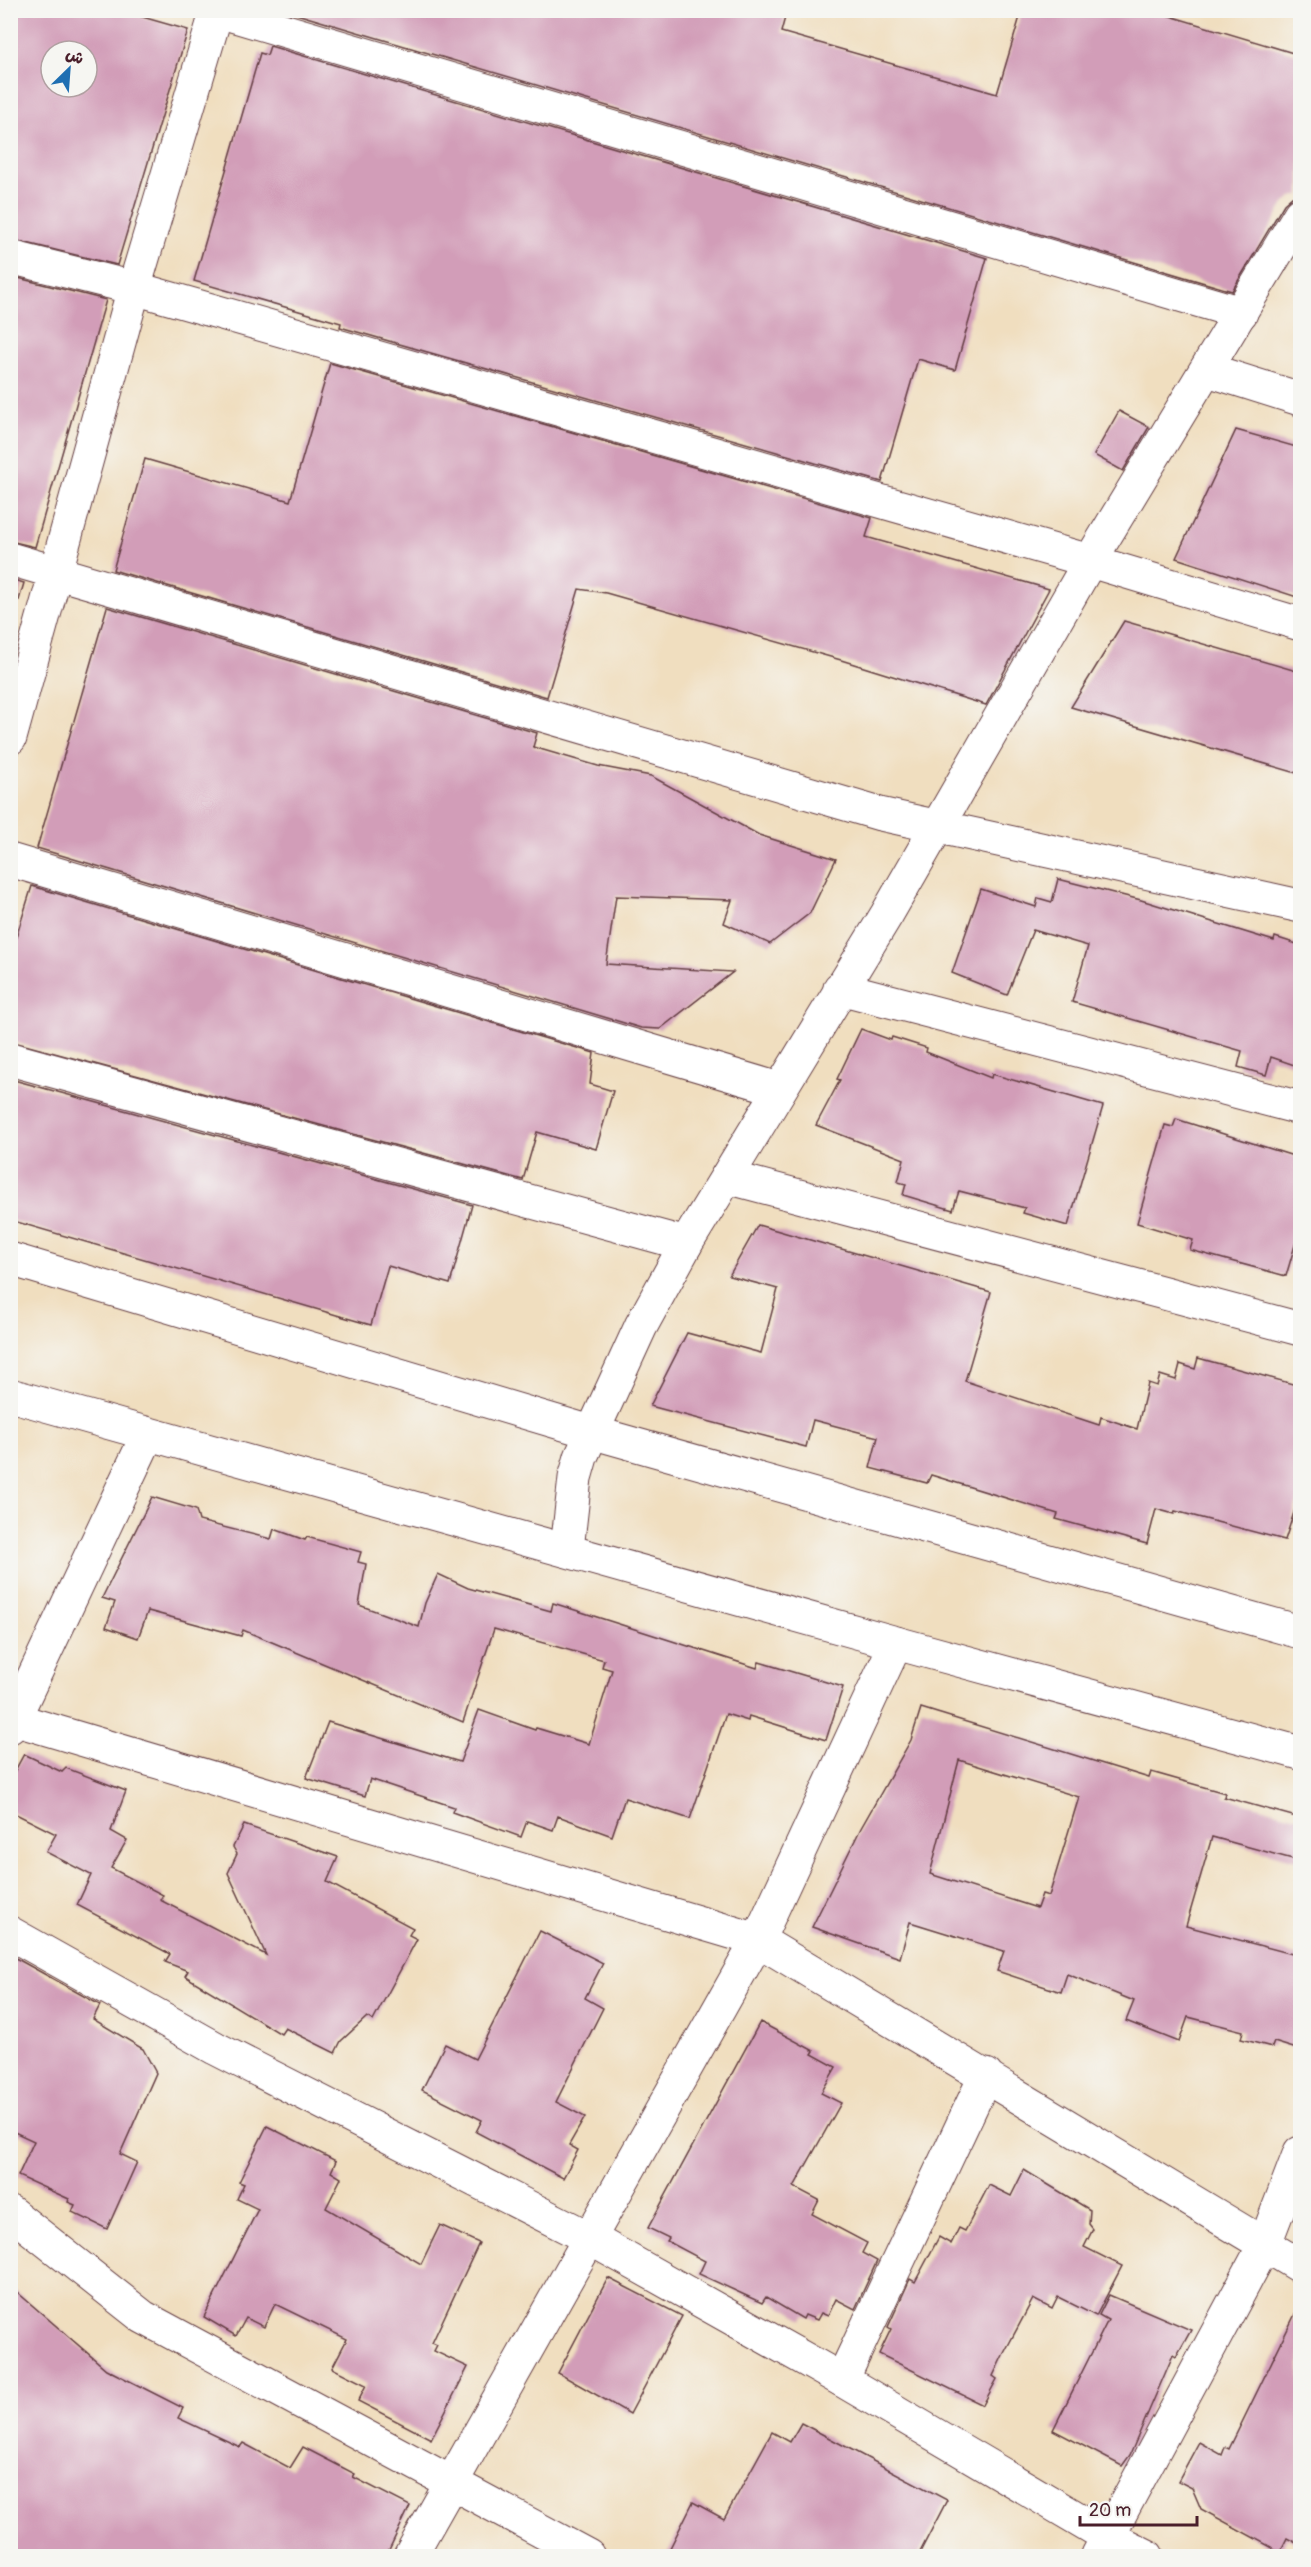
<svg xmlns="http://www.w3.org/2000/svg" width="1311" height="2567" viewBox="0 0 1311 2567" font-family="Pangolin,'Playpen Sans Arabic',sans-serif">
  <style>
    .building { fill: #d29db8; fill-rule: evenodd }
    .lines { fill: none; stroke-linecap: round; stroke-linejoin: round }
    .minor-casing { stroke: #633c41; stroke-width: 35 }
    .minor { stroke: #fff; stroke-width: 33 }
  </style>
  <rect width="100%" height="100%" fill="#f6f6f2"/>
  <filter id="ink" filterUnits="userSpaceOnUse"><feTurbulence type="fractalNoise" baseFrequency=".0167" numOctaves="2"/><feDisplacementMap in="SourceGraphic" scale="12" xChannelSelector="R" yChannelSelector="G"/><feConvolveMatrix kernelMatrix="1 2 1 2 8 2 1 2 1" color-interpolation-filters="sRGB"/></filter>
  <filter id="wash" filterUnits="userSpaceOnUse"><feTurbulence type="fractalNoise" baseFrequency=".008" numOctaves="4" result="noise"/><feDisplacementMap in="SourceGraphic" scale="24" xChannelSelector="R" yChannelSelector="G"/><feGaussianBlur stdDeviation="1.35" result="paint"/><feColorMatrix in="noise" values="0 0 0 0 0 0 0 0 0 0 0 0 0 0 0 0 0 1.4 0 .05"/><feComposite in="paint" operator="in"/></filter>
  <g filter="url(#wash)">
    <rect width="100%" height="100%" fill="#f0debf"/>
    <g id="blocks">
      <g class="building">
        <path d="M10,10H118L188,30L117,265L10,239ZM51,51H87V87H51Z"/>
        <polygon points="283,10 787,10 781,32 997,94 1022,10 1150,10 1300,55 1300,195 1292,197 1284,204 1232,291"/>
        <polygon points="270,46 987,258 955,370 918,359 882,482 340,327 341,323 194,281 260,53 267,55"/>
        <polygon points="10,276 106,300 35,547 10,541"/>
        <polygon points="330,363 872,518 866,537 1049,589 986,705 841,660 606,593 579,589 547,697 113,570 145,459 290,501"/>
        <polygon points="1119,411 1149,427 1123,471 1094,455"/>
        <polygon points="1236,430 1300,448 1300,598 1176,558"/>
        <polygon points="10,579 24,583 19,600 10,598"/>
        <polygon points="107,607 537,733 533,747 598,766 651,776 759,835 836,859 810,913 770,944 724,923 732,900 616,896 606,964 733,972 660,1029 641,1028 37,848"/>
        <polygon points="1124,621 1300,672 1300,774 1071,707"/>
        <polygon points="1058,879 1141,900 1274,941 1275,937 1300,945 1300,1067 1271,1057 1266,1075 1238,1067 1242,1051 1072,1002 1088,946 1033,930 1007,995 952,973 981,889 1036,907 1038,898 1052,902"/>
        <polygon points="32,886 594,1053 590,1084 613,1091 596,1149 537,1132 523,1180 10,1041 10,957"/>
        <polygon points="861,1029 891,1040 892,1037 927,1048 926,1052 991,1078 992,1074 1103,1106 1068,1226 1023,1213 1025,1208 959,1191 953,1210 903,1195 906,1184 898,1182 904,1159 816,1125 840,1080 837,1079"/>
        <polygon points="10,1079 472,1205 450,1284 388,1266 371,1325 10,1220"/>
        <polygon points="1176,1119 1300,1158 1300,1228 1286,1276 1190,1250 1193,1240 1137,1223 1165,1125 1173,1127"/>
        <polygon points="758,1225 991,1292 965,1381 1099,1425 1101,1417 1137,1429 1148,1383 1157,1386 1160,1375 1176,1380 1180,1364 1195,1369 1198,1358 1300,1386 1300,1494 1285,1540 1175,1511 1174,1514 1156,1509 1147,1544 1056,1519 1058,1514 931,1475 927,1483 870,1468 878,1437 813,1420 806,1447 650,1406 687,1333 761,1353 778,1289 729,1276"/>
        <polygon points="152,1497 196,1510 199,1521 271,1539 274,1529 305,1540 307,1537 361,1552 358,1562 366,1564 359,1605 419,1627 425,1603 438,1574 468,1588 551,1611 553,1603 757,1668 759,1662 843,1687 826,1740 749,1716 748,1721 726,1714 690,1819 625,1798 612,1836 558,1816 553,1830 527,1821 521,1837 452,1812 454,1807 370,1779 365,1796 306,1778 328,1722 460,1762 479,1710 535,1730 536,1728 589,1744 612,1670 602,1667 604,1660 494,1629 463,1722 243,1630 241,1636 148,1611 138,1638 106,1627 115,1602 102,1598"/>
        <path d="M921,1708L1149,1778L1151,1772L1225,1793L1224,1797L1300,1818V1861L1212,1837L1186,1926L1300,1956V2050L1274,2042L1272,2047L1241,2039L1243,2031L1188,2017L1179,2042L1126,2021L1134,2001L1067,1974L1061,1992L997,1971L1004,1951L910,1922L900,1958L812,1927L861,1828L911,1740ZM959,1760L1079,1797L1049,1896L1042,1894L1037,1908L930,1874Z"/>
        <polygon points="24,1754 62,1772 66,1768 126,1791 111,1831 127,1840 111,1868 163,1895 160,1900 266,1955 228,1873 237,1854 233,1847 244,1825 338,1857 327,1882 413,1928 409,1935 417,1939 373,2021 367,2017 341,2041 335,2053 285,2028 281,2034 185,1976 188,1971 165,1962 170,1954 77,1905 91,1875 46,1852 56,1834 10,1811 10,1780"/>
        <polygon points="540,1931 603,1963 585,1998 603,2008 556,2102 585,2117 569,2145 578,2150 563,2178 476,2132 482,2120 422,2090 445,2044 475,2059"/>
        <polygon points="10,1955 100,2005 93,2019 143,2049 156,2073 120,2154 137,2162 107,2229 72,2212 75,2205 68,2202 69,2199 18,2176 34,2141 10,2130"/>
        <polygon points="760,2022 814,2051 812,2054 836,2067 821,2093 841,2103 794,2187 819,2200 812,2214 867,2243 862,2253 877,2261 855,2309 836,2299 828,2316 821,2313 817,2320 805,2315 803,2319 766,2297 762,2303 699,2274 705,2261 667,2241 669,2238 648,2228"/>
        <polygon points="267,2126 336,2161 331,2172 341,2178 326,2208 421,2264 440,2225 479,2243 432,2343 437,2345 434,2351 468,2367 431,2439 358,2401 366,2385 332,2368 347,2339 275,2304 264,2327 246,2318 236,2336 204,2317 258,2209 237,2199 244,2184 239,2182"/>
        <polygon points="1024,2170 1090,2210 1089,2224 1093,2229 1084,2247 1122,2266 1096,2316 1058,2297 1052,2309 1033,2299 1003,2355 993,2376 997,2379 983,2405 879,2354 891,2329 888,2327 910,2279 915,2282 939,2237 951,2244 959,2228 965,2231 989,2185 1011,2196"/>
        <polygon points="608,2278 682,2316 630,2414 558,2373"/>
        <polygon points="10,2286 106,2369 183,2408 178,2418 240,2447 243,2443 290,2468 303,2447 355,2474 353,2477 410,2506 386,2556 10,2556"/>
        <polygon points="1109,2295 1191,2330 1176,2357 1173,2355 1130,2455 1122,2466 1053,2430 1108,2320 1099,2315"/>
        <polygon points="1300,2304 1300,2545 1287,2538 1280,2552 1201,2509 1192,2488 1178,2481 1199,2442 1222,2455 1225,2447 1229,2449"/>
        <polygon points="801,2423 947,2500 918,2556 666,2556 693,2502 724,2519 772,2432 790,2442"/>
      </g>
    </g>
  </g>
  <g filter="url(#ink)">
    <use href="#blocks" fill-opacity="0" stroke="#633c41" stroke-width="1.5"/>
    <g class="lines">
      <defs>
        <g id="minor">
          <polyline points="215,10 1241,313"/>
          <polyline points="10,257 134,288 1090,561 1300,624"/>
          <polyline points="1208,370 1300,399"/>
          <polyline points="10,559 880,814 1300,906"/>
          <polyline points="10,738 134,288 217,10"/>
          <polyline points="10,860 779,1089"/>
          <polyline points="840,988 1300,1108"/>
          <polyline points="10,1059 686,1244"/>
          <polyline points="727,1177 1300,1329"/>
          <polyline points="10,1259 591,1432 1300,1632"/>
          <polyline points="10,1395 896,1643 1300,1753"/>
          <polyline points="567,1549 575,1478 581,1457 641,1326 686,1244 887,914 1090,561 1300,214"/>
          <polyline points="10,1718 758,1940 1300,2266"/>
          <polyline points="10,1727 148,1434"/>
          <polyline points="10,1933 215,2048 591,2239 842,2380 1107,2536 1147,2556"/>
          <polyline points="10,2212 143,2317 588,2556"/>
          <polyline points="842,2380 986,2075"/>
          <polyline points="1098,2555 1264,2246 1300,2152"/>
          <polyline points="410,2556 758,1940 896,1643"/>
        </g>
      </defs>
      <use href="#minor" class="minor-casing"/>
      <use href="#minor" class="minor"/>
    </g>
  </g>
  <rect width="1311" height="2567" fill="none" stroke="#f6f6f2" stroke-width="36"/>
  <g transform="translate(69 69) rotate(25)"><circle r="28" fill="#f6f6f2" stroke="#b1a0a2" stroke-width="1.5"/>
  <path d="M0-4.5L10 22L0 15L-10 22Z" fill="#1f6fb2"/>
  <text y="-9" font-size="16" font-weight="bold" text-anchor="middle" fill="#4a1f2b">ش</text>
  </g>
  <path d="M1080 2516v9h117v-9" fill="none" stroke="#4a1f2b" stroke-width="3"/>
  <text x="1089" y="2516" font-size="18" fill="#4a1f2b" stroke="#f6f6f2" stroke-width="4.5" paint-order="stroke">20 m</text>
</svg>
